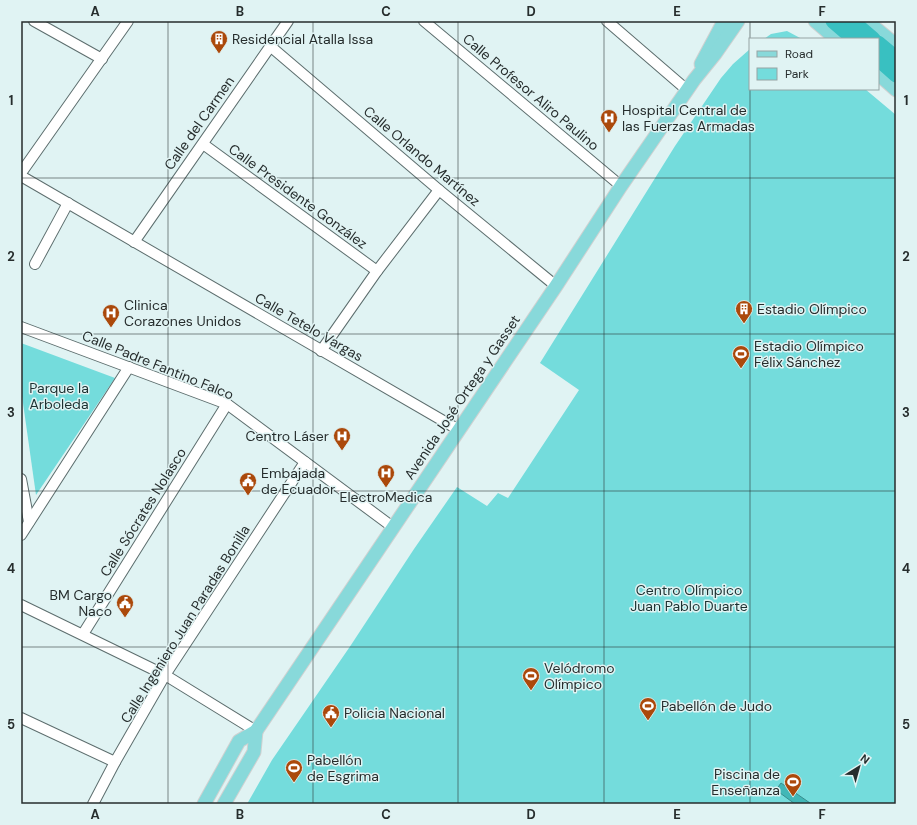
<svg xmlns="http://www.w3.org/2000/svg" width="917" height="825" viewBox="0 0 917 825" font-family="'DM Sans',sans-serif">
  <style>
    .green { fill: #74dcdc }
    .water { fill: #41b7b7; stroke: #398e8e }
    .lines { fill: none; stroke-linecap: round; stroke-linejoin: round }
    .minor-casing { stroke: #5d6e6e; stroke-width: 12 }
    .major-casing { stroke: #cfd1d1; stroke-width: 15 }
    .highway-casing { stroke: #cfd1d1; stroke-width: 17 }
    .minor { stroke: #fff; stroke-width: 10 }
    .major { stroke: #88d9da; stroke-width: 13 }
    .highway { stroke: #39c0c1; stroke-width: 15 }
    .grid { fill: none; stroke: #262d2d; stroke-width: 1; stroke-opacity: 0.55 }
    .labels { text-anchor: middle; dominant-baseline: central; stroke-width: 3; stroke-linejoin: round; paint-order: stroke }
    .poi-label { font-size: 14px; fill: #262d2d; stroke: #e0f3f3; text-anchor: start }
    .street-label { font-size: 14px; fill: #262d2d; stroke: #e0f3f3 }
    .park-label { font-size: 14px; fill: #1c3131; stroke: #e0f3f3 }
    .neatline { fill: none; stroke: #262d2d; stroke-width: 1.5 }
    .grid-label { font-size: 13px; text-anchor: middle; font-weight: bold; fill: #262d2d }
  </style>
  <rect width="100%" height="100%" fill="#e0f3f3"/>
  <g class="green">
    <polygon points="787,31 802,39 764,39 771,34"/>
    <polygon points="750,49 750,89 865,89 896,115 896,804 247,804 272,760 351,645 414,549 457,487 487,506 498,493 508,498 579,390 540,363 675,146 721,78 733,64"/>
    <polygon points="21,343 115,378 36,495 21,389"/>
  </g>
  <polygon class="water" points="781,783 810,803 809,804 795,804 776,790"/>
  <g class="lines">
    <defs>
      <g id="minor">
        <polyline points="34,21 102,59"/>
        <polyline points="424,21 621,186"/>
        <polyline points="607,21 687,90"/>
        <polyline points="270,46 439,190 556,286"/>
        <polyline points="203,144 377,271"/>
        <polyline points="21,173 128,21"/>
        <polyline points="21,176 459,430"/>
        <polyline points="134,242 288,21"/>
        <polyline points="35,264 68,203"/>
        <polyline points="21,327 227,404 394,528"/>
        <polyline points="321,351 377,271 439,190"/>
        <polyline points="21,479 29,522"/>
        <polyline points="21,535 129,367"/>
        <polyline points="21,605 165,675 256,731"/>
        <polyline points="83,634 227,404"/>
        <polyline points="21,718 115,762"/>
        <polyline points="93,804 115,762 165,675 305,462"/>
      </g>
      <g id="major">
        <polyline points="815,21 836,39"/>
        <polyline points="867,21 896,45"/>
        <polyline points="701,64 724,21"/>
        <polyline points="878,74 896,90"/>
        <polyline points="204,804 239,741 256,731 556,286 621,186 694,80 715,54 738,21"/>
        <polyline points="224,804 254,752 256,731"/>
      </g>
      <g id="highway">
        <polyline points="833,21 854,39"/>
        <polyline points="852,21 873,39"/>
        <polyline points="878,43 896,58"/>
        <polyline points="878,59 896,75"/>
      </g>
    </defs>
    <use href="#minor" class="minor-casing"/>
    <use href="#major" class="major-casing"/>
    <use href="#highway" class="highway-casing"/>
    <use href="#minor" class="minor"/>
    <use href="#major" class="major"/>
    <use href="#highway" class="highway"/>
  </g>
  <path class="grid" d="M168,21V804M313,21V804M458,21V804M604,21V804M750,21V804M21,178H896M21,334H896M21,491H896M21,647H896"/>
  <defs>
    <symbol id="building-pin" viewBox="-11 -11 22 30"><path d="M0 17L-7.5 6A9.5 9.5 0 1 1 7.5 6Z" fill="#ab490b" stroke="#e0f3f3"/><path d="M-4-6H4V6H1V3H-1V6H-4ZM-2.5-4.3h1.7v1.8h-1.7ZM.8-4.3h1.7v1.8H.8ZM-2.5-1h1.7V.8h-1.7ZM.8-1h1.7V.8H.8Z" fill="#fff"/></symbol>
    <symbol id="hospital-pin" viewBox="-11 -11 22 30"><path d="M0 17L-7.5 6A9.5 9.5 0 1 1 7.5 6Z" fill="#ab490b" stroke="#e0f3f3"/><path d="M-5-5h3v3.5h4V-5h3V5h-3V1.5h-4V5h-3Z" fill="#fff"/></symbol>
    <symbol id="stadium-pin" viewBox="-11 -11 22 30"><path d="M0 17L-7.5 6A9.5 9.5 0 1 1 7.5 6Z" fill="#ab490b" stroke="#e0f3f3"/><path d="M0-5a6.5 5 0 1 0 0 10a6.5 5 0 1 0 0-10ZM-3.5-1.8h7v3.6h-7Z" fill="#fff"/></symbol>
    <symbol id="civic-pin" viewBox="-11 -11 22 30"><path d="M0 17L-7.5 6A9.5 9.5 0 1 1 7.5 6Z" fill="#ab490b" stroke="#e0f3f3"/><path d="M-.6-6.5H3V-4.5H.6V-3L4-1V1h2V6H-6V1h2V-1L-.6-3ZM-1.2 2.5V6h2.4V2.5Z" fill="#fff"/></symbol>
  </defs>
  <g fill-rule="evenodd">
    <use href="#building-pin" x="209" y="29" width="20" height="27"/>
    <use href="#hospital-pin" x="599" y="108" width="20" height="27"/>
    <use href="#building-pin" x="734" y="299" width="20" height="27"/>
    <use href="#hospital-pin" x="101" y="303" width="20" height="27"/>
    <use href="#stadium-pin" x="731" y="344" width="20" height="27"/>
    <use href="#hospital-pin" x="332" y="426" width="20" height="27"/>
    <use href="#hospital-pin" x="376" y="463" width="20" height="27"/>
    <use href="#civic-pin" x="238" y="471" width="20" height="27"/>
    <use href="#civic-pin" x="115" y="593" width="20" height="27"/>
    <use href="#stadium-pin" x="521" y="666" width="20" height="27"/>
    <use href="#stadium-pin" x="638" y="696" width="20" height="27"/>
    <use href="#civic-pin" x="321" y="703" width="20" height="27"/>
    <use href="#stadium-pin" x="284" y="758" width="20" height="27"/>
    <use href="#stadium-pin" x="783" y="772" width="20" height="27"/>
  </g>
  <g class="labels">
    <g class="poi-label">
      <text x="232" y="39">Residencial Atalla Issa</text>
      <text x="622" y="110">Hospital Central de<tspan x="622" dy="16">las Fuerzas Armadas</tspan></text>
      <text x="124" y="305">Clinica<tspan x="124" dy="16">Corazones Unidos</tspan></text>
      <text x="757" y="309">Estadio Olímpico</text>
      <text x="754" y="346">Estadio Olímpico<tspan x="754" dy="16">Félix Sánchez</tspan></text>
      <text x="329" y="436" text-anchor="end">Centro Láser</text>
      <text x="261" y="473">Embajada<tspan x="261" dy="16">de Ecuador</tspan></text>
      <text x="386" y="497" text-anchor="middle">ElectroMedica</text>
      <text x="112" y="595" text-anchor="end">BM Cargo<tspan x="112" dy="16">Naco</tspan></text>
      <text x="544" y="668">Velódromo<tspan x="544" dy="16">Olímpico</tspan></text>
      <text x="661" y="706">Pabellón de Judo</text>
      <text x="344" y="713">Policia Nacional</text>
      <text x="307" y="760">Pabellón<tspan x="307" dy="16">de Esgrima</tspan></text>
      <text x="780" y="774" text-anchor="end">Piscina de<tspan x="780" dy="16">Enseñanza</tspan></text>
    </g>
    <g class="street-label">
      <text transform="translate(531 92) rotate(40)">Calle Profesor Aliro Paulino</text>
      <text transform="translate(199 123) rotate(-55)">Calle del Carmen</text>
      <text transform="translate(422 156) rotate(40)">Calle Orlando Martínez</text>
      <text transform="translate(298 196) rotate(36)">Calle Presidente González</text>
      <text transform="translate(309 327) rotate(30)">Calle Tetelo Vargas</text>
      <text transform="translate(158 365) rotate(22)">Calle Padre Fantino Falco</text>
      <text transform="translate(462 397) rotate(-56)">Avenida José Ortega y Gasset</text>
      <text transform="translate(143 512) rotate(-58)">Calle Sócrates Nolasco</text>
      <text transform="translate(185 624) rotate(-58)">Calle Ingeniero Juan Paradas Bonilla</text>
    </g>
    <g class="park-label">
      <text x="59" y="388">Parque la<tspan x="59" dy="16">Arboleda</tspan></text>
      <text x="689" y="590">Centro Olímpico<tspan x="689" dy="16">Juan Pablo Duarte</tspan></text>
    </g>
  </g>
  <rect width="917" height="825" fill="none" stroke="#e0f3f3" stroke-width="44"/>
  <rect x="749" y="38" width="130" height="52" fill="#e0f3f3" stroke="#96a4a4"/>
  <rect x="757" y="51" width="20" height="6" fill="#88d9da" stroke="#96a4a4"/>
  <text x="785" y="58" font-size="12" fill="#262d2d">Road</text>
  <rect x="757" y="68" width="20" height="12" fill="#74dcdc" stroke="#96a4a4"/>
  <text x="785" y="78" font-size="12" fill="#262d2d">Park</text>
  <g transform="translate(859 767) rotate(37)" stroke="#e0f3f3" stroke-width="3" paint-order="stroke">
  <path d="M0-3L7 15L0 10L-7 15Z" fill="#262d2d"/>
  <text y="-6" font-size="11" font-weight="bold" text-anchor="middle" fill="#262d2d">N</text>
  </g>
  <rect x="22" y="22" width="873" height="781" class="neatline"/>
  <g class="grid-label">
    <text x="95" y="16">A</text>
    <text x="240" y="16">B</text>
    <text x="386" y="16">C</text>
    <text x="531" y="16">D</text>
    <text x="677" y="16">E</text>
    <text x="822" y="16">F</text>
    <text x="11" y="105">1</text>
    <text x="906" y="105">1</text>
    <text x="11" y="261">2</text>
    <text x="906" y="261">2</text>
    <text x="11" y="417">3</text>
    <text x="906" y="417">3</text>
    <text x="11" y="573">4</text>
    <text x="906" y="573">4</text>
    <text x="11" y="729">5</text>
    <text x="906" y="729">5</text>
    <text x="95" y="819">A</text>
    <text x="240" y="819">B</text>
    <text x="386" y="819">C</text>
    <text x="531" y="819">D</text>
    <text x="677" y="819">E</text>
    <text x="822" y="819">F</text>
  </g>
</svg>
